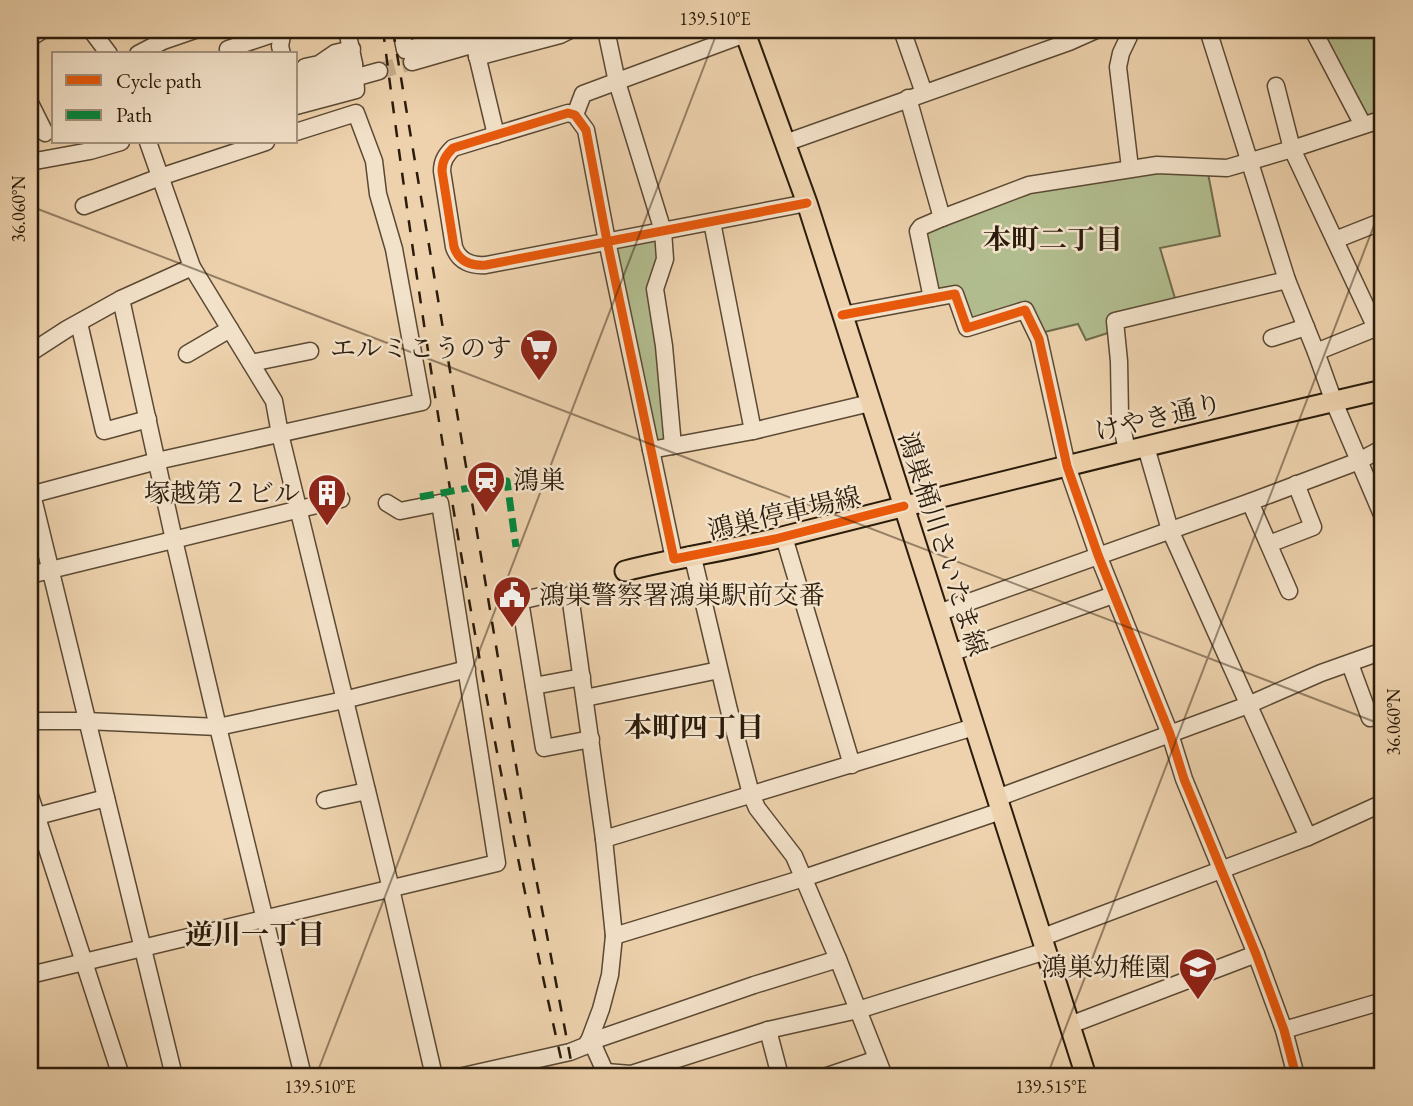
<svg xmlns="http://www.w3.org/2000/svg" width="1413" height="1106" viewBox="0 0 1413 1106" font-family="'EB Garamond','Noto Serif JP',serif">
  <style>
    .green { fill: #b2bd8f; stroke: #6e6c4c; stroke-width: 2 }
    .lines { fill: none; stroke-linecap: round; stroke-linejoin: round }
    .minor-tunnel { stroke: #c6ad8c; stroke-width: 16; stroke-dasharray: 16 8; stroke-linecap: butt }
    .minor-casing { stroke: #5b4933; stroke-width: 19 }
    .major-casing { stroke: #2a1b0a; stroke-width: 23 }
    .minor { stroke: #f3e2ca; stroke-width: 16 }
    .major { stroke: #edd2ad; stroke-width: 19 }
    .rail { stroke: #2a1b0a; stroke-width: 2.5; stroke-dasharray: 12 12; stroke-linecap: butt }
    .quiet { stroke: #00873e; stroke-width: 7; stroke-dasharray: 14 7; stroke-linecap: butt }
    .cycleway-casing { stroke: #f3e2ca; stroke-width: 13 }
    .cycleway { stroke: #e8590c; stroke-width: 9 }
    .ticks { fill: none; stroke: #2a1b0a; stroke-width: 2; stroke-opacity: 0.45 }
    .labels { text-anchor: middle; dominant-baseline: central; stroke-width: 5; stroke-linejoin: round; paint-order: stroke }
    .poi-label { font-size: 26px; fill: #2a1b0a; stroke: #f3e2ca; text-anchor: end }
    .street-label { font-size: 26px; fill: #2a1b0a; stroke: #f3e2ca }
    .neighbourhood-label { font-size: 28px; font-weight: bold; fill: #2a1b0a; stroke: #f3e2ca }
    .neatline { fill: none; stroke: #2a1b0a; stroke-width: 2.5 }
    .ticks-label { font-size: 18px; text-anchor: middle; fill: #2a1b0a }
  </style>
  <rect width="100%" height="100%" fill="#edd2ad"/>
  <filter id="stains"><feTurbulence type="fractalNoise" baseFrequency=".00286" numOctaves="4"/><feColorMatrix values="0 0 0 0 .2 0 0 0 0 .09 0 0 0 0 .02 0 0 0 .5 -.17"/></filter>
  <radialGradient id="worn" r=".72"><stop offset=".6" stop-color="#630" stop-opacity="0"/><stop offset="1" stop-color="#630" stop-opacity=".3"/></radialGradient>
  <g class="green">
    <polygon points="1319,30 1382,30 1383,33 1383,116 1367,120"/>
    <polygon points="1207,168 1220,236 1160,248 1177,305 1112,322 1114,331 1086,340 1078,324 1036,334 1025,311 967,328 955,294 932,298 921,227 1029,185"/>
    <polygon points="663,231 655,289 673,446 651,450 607,241"/>
  </g>
  <g class="lines">
    <polyline class="minor-tunnel" points="379,71 412,62"/>
    <defs>
      <g id="minor">
        <polyline points="91,30 109,54"/>
        <polyline points="401,30 405,50 471,32"/>
        <polyline points="471,30 496,135"/>
        <polyline points="606,30 617,82 663,231 665,259 655,289 664,346 673,446"/>
        <polyline points="902,30 924,93"/>
        <polyline points="1208,30 1287,280 1316,352 1334,402 1383,517"/>
        <polyline points="1313,30 1363,125"/>
        <polyline points="30,38 43,30"/>
        <polyline points="479,43 527,30"/>
        <polyline points="228,49 282,31"/>
        <polyline points="138,54 163,41 195,30"/>
        <polyline points="282,54 280,46 283,30"/>
        <polyline points="477,57 560,35 570,30"/>
        <polyline points="412,62 471,45"/>
        <polyline points="305,67 319,64 335,53 352,49"/>
        <polyline points="361,76 379,71"/>
        <polyline points="296,79 354,64"/>
        <polyline points="1276,86 1292,149 1376,328"/>
        <polyline points="296,94 351,79"/>
        <polyline points="908,98 942,218"/>
        <polyline points="30,103 45,133"/>
        <polyline points="296,106 356,90 354,64 347,30"/>
        <polyline points="575,115 583,94 745,34"/>
        <polyline points="148,142 192,267 274,401 280,434 391,889 434,1076"/>
        <polyline points="785,143 1069,42 1096,30"/>
        <polyline points="30,162 90,151 121,142"/>
        <polyline points="1130,168 1118,67 1121,53 1132,30"/>
        <polyline points="84,206 160,177 266,142"/>
        <polyline points="712,222 753,431"/>
        <polyline points="1335,240 1383,221"/>
        <polyline points="932,298 918,231 921,227 942,218 1029,185 1157,165 1227,168 1292,149 1383,119"/>
        <polyline points="121,299 174,540 218,727 303,1076"/>
        <polyline points="842,315 955,294 967,328 1025,310 1039,339 1067,466 1098,555 1170,734 1184,779 1256,954 1284,1030 1296,1076"/>
        <polyline points="79,323 104,431 148,419"/>
        <polyline points="1272,338 1306,327"/>
        <polyline points="1316,352 1383,325"/>
        <polyline points="30,353 67,329 121,299 192,267"/>
        <polyline points="187,354 230,329"/>
        <polyline points="251,363 310,351"/>
        <polyline points="1146,447 1170,530 1308,837"/>
        <polyline points="651,450 753,431 870,403"/>
        <polyline points="1127,451 1120,416 1119,361 1115,321 1287,280"/>
        <polyline points="30,486 174,1076"/>
        <polyline points="30,495 157,461 422,402 394,249 378,194 374,161 356,113 296,132"/>
        <polyline points="1250,502 1289,591"/>
        <polyline points="784,537 852,765"/>
        <polyline points="1269,544 1313,527 1296,484"/>
        <polyline points="690,555 695,566 729,710 751,794 757,808 794,856 838,959 884,1076"/>
        <path d="M674,559L607,241L586,130L575,115L568,113L453,148C446,155 442,161 442,171L454,247C459,262 472,266 486,265L807,203"/>
        <polyline points="30,575 341,499"/>
        <polyline points="545,595 520,601 544,748 591,739"/>
        <polyline points="570,595 604,839 614,936 610,975 601,1009 589,1041"/>
        <polyline points="938,613 1250,502 1359,461 1383,448"/>
        <polyline points="951,653 1113,595"/>
        <polyline points="1350,664 1370,718"/>
        <polyline points="534,686 582,677"/>
        <polyline points="585,698 719,670"/>
        <polyline points="30,721 86,721 218,727 344,700 467,669"/>
        <polyline points="30,796 121,1076"/>
        <polyline points="997,798 1248,705 1321,673 1383,651"/>
        <polyline points="325,800 367,791"/>
        <polyline points="30,818 106,798"/>
        <polyline points="604,839 974,727"/>
        <polyline points="614,936 804,878 1001,811"/>
        <polyline points="1043,937 1308,837 1383,803"/>
        <polyline points="30,975 497,863 440,503 400,511 387,503"/>
        <polyline points="1070,1025 1256,954"/>
        <polyline points="768,1030 780,1076"/>
        <polyline points="1284,1030 1383,1001"/>
        <polyline points="589,1041 594,1047 607,1076"/>
        <polyline points="606,1072 631,1074 768,1030 858,1010 1046,951"/>
        <polyline points="463,1076 570,1052 585,1046 589,1041 595,1040 754,985 838,959"/>
        <polyline points="827,1076 877,1059"/>
      </g>
      <g id="major">
        <polyline points="744,30 807,203 1086,1076"/>
        <path d="M625,571C678,557 733,550 786,536C985,486 1183,436 1383,390"/>
      </g>
    </defs>
    <use href="#minor" class="minor-casing"/>
    <use href="#major" class="major-casing"/>
    <use href="#minor" class="minor"/>
    <use href="#major" class="major"/>
    <g class="rail">
      <path d="M383,30C428,381 486,731 565,1076"/>
      <polyline points="393,30 527,831 571,1061"/>
    </g>
    <polyline class="quiet" points="420,497 507,481 516,547"/>
    <defs>
      <g id="cycleway">
        <path d="M807,203L486,265C472,266 459,262 454,247L442,171C442,161 446,155 453,148L568,113L575,115L586,130L607,241L674,559L775,539L904,506"/>
        <polyline points="842,315 955,294 967,328 1025,310 1039,339 1067,466 1098,555 1170,734 1184,779 1256,954 1284,1030 1296,1076"/>
      </g>
    </defs>
    <use href="#cycleway" class="cycleway-casing"/>
    <use href="#cycleway" class="cycleway"/>
  </g>
  <path class="ticks" d="M30,206L1383,725M316,1076L718,30M1047,1076L1383,202"/>
  <defs>
    <symbol id="supermarket-pin" viewBox="-11 -11 22 30"><path d="M0 17L-7.5 6A9.5 9.5 0 1 1 7.5 6Z" fill="#8f2418" stroke="#f3e2ca"/><path d="M-6-5.5h2.5l.6 2H6L4.5 2H-2.5L-4.4-4H-6ZM-1.5 3.2a1.3 1.3 0 1 0 .1 0ZM3 3.2a1.3 1.3 0 1 0 .1 0Z" fill="#fff"/></symbol>
    <symbol id="station-pin" viewBox="-11 -11 22 30"><path d="M0 17L-7.5 6A9.5 9.5 0 1 1 7.5 6Z" fill="#8f2418" stroke="#f3e2ca"/><path d="M-3-6H3Q5-6 5-4V2Q5 4 3 4L4.5 6H3L1.5 4h-3L-3 6H-4.5L-3 4Q-5 4-5 2V-4Q-5-6-3-6ZM-3.5-4v3h7v-3ZM-3.5 1v1.5H-2V1ZM2 1v1.5H3.5V1Z" fill="#fff"/></symbol>
    <symbol id="building-pin" viewBox="-11 -11 22 30"><path d="M0 17L-7.5 6A9.5 9.5 0 1 1 7.5 6Z" fill="#8f2418" stroke="#f3e2ca"/><path d="M-4-6H4V6H1V3H-1V6H-4ZM-2.5-4.3h1.7v1.8h-1.7ZM.8-4.3h1.7v1.8H.8ZM-2.5-1h1.7V.8h-1.7ZM.8-1h1.7V.8H.8Z" fill="#fff"/></symbol>
    <symbol id="civic-pin" viewBox="-11 -11 22 30"><path d="M0 17L-7.5 6A9.5 9.5 0 1 1 7.5 6Z" fill="#8f2418" stroke="#f3e2ca"/><path d="M-.6-6.5H3V-4.5H.6V-3L4-1V1h2V6H-6V1h2V-1L-.6-3ZM-1.2 2.5V6h2.4V2.5Z" fill="#fff"/></symbol>
    <symbol id="school-pin" viewBox="-11 -11 22 30"><path d="M0 17L-7.5 6A9.5 9.5 0 1 1 7.5 6Z" fill="#8f2418" stroke="#f3e2ca"/><path d="M0-5L7-2L0 1L-7-2ZM-4 1L0 2.5L4 1V4Q0 6-4 4Z" fill="#fff"/></symbol>
  </defs>
  <g fill-rule="evenodd">
    <use href="#supermarket-pin" x="517" y="326" width="44" height="60"/>
    <use href="#station-pin" x="464" y="458" width="44" height="60"/>
    <use href="#building-pin" x="305" y="471" width="44" height="60"/>
    <use href="#civic-pin" x="490" y="573" width="44" height="60"/>
    <use href="#school-pin" x="1176" y="945" width="44" height="60"/>
  </g>
  <g class="labels">
    <g class="poi-label">
      <text x="512" y="348">エルミこうのす</text>
      <text x="513" y="480" text-anchor="start">鴻巣</text>
      <text x="300" y="493">塚越第２ビル</text>
      <text x="539" y="595" text-anchor="start">鴻巣警察署鴻巣駅前交番</text>
      <text x="1171" y="967">鴻巣幼稚園</text>
    </g>
    <g class="street-label">
      <text transform="translate(1158 417) rotate(-13)">けやき通り</text>
      <text transform="translate(784 513) rotate(-13)">鴻巣停車場線</text>
      <text transform="translate(943 544) rotate(72)">鴻巣桶川さいたま線</text>
    </g>
    <g class="neighbourhood-label">
      <text x="1053" y="239">本町二丁目</text>
      <text x="694" y="727">本町四丁目</text>
      <text x="255" y="934">逆川一丁目</text>
    </g>
  </g>
  <rect width="1413" height="1106" fill="none" stroke="#edd2ad" stroke-width="77"/>
  <rect x="52" y="52" width="245" height="91" fill="#f3e2ca" stroke="#a3927d" stroke-width="2"/>
  <rect x="66" y="75" width="35" height="10" fill="#e8590c" stroke="#a3927d" stroke-width="2"/>
  <text x="116" y="88" font-size="21" fill="#2a1b0a">Cycle path</text>
  <rect x="66" y="110" width="35" height="10" fill="#00873e" stroke="#a3927d" stroke-width="2"/>
  <text x="116" y="122" font-size="21" fill="#2a1b0a">Path</text>
  <rect x="38" y="38" width="1336" height="1030" class="neatline"/>
  <g class="ticks-label">
    <text x="715" y="25">139.510°E</text>
    <text transform="translate(19 209) rotate(-90)" y="6">36.060°N</text>
    <text transform="translate(1394 722) rotate(-90)" y="6">36.060°N</text>
    <text x="320" y="1093">139.510°E</text>
    <text x="1051" y="1093">139.515°E</text>
  </g>
  <rect width="100%" height="100%" filter="url(#stains)"/>
  <rect width="100%" height="100%" fill="url(#worn)"/>
</svg>
